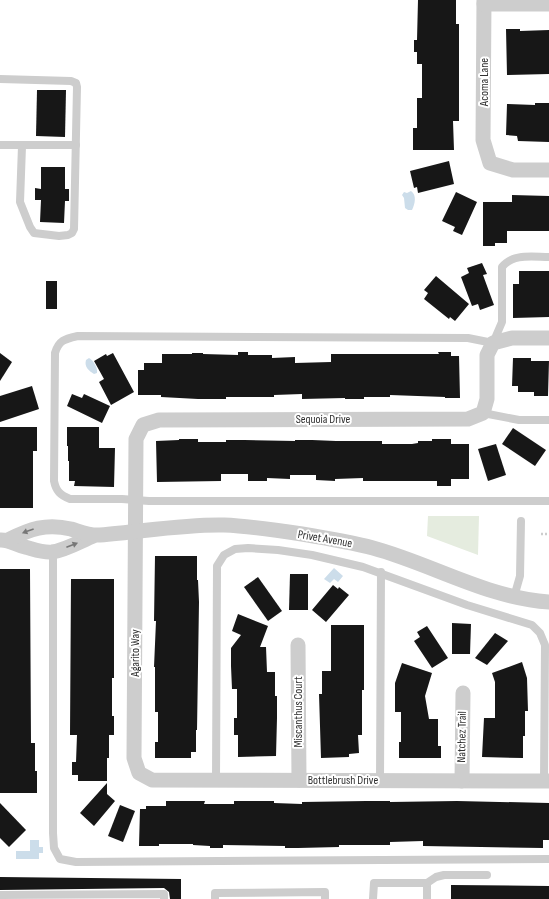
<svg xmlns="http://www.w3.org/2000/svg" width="549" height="899" viewBox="0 0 549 899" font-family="'Sofia Sans Condensed',sans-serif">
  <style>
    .green { fill: #e5ecdf }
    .water { fill: #ccddea }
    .building { fill: #171717 }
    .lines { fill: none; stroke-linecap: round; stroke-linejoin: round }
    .path { stroke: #cdcdcd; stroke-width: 2.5; stroke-dasharray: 2 2; stroke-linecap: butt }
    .service { stroke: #cdcdcd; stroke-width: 8 }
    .minor { stroke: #cdcdcd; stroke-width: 15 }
    .oneway { fill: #777 }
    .labels { text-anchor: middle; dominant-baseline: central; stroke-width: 4; stroke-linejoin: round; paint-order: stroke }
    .street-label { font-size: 12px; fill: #303030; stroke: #fff }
  </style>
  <rect width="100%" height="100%" fill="#fff"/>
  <polygon class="green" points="428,516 479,516 478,555 427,536"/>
  <g class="water">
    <path d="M411,191C417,195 415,204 412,210H408L405,208L404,198L402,195L404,192L407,193Z"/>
    <path d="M89,358C93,360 98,368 97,373L94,374C89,371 84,367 86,360Z"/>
    <polygon points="334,568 343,576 338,582 334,579 330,583 324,579"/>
    <polygon points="30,840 39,840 39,847 43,847 43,853 39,853 39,859 16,859 16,851 30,851"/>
  </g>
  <g class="building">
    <polygon points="418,0 456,0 456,24 459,24 459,121 453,121 454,150 413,150 413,128 417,128 417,98 422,98 422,64 417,64 417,52 414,52 414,40 417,40"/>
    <polygon points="506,29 520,29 520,31 549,30 549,74 507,75"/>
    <polygon points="37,90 66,90 65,137 36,136"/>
    <polygon points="535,103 549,103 549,142 518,141 517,136 506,135 507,104 535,105"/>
    <polygon points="449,161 454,184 418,193 417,187 414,188 410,171"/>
    <polygon points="41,167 65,167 65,189 69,189 69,201 65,201 64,223 40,222 41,200 35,200 35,188 41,189"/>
    <polygon points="456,192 477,202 462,235 453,231 455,227 442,221"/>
    <polygon points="512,195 549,196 549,231 507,231 507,243 495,243 495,246 483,246 483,202 512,202"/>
    <polygon points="482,263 487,274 483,275 494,305 480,310 478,304 472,306 461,277 469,273 467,268"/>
    <polygon points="519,271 549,271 549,317 513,318 513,284 519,284"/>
    <polygon points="436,276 469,304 455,321 450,317 449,319 424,299 428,293 424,290"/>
    <rect x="46" y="281" width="11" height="28"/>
    <polygon points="238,352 248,352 248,355 272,355 272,358 295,357 295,363 331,362 331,354 439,354 438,352 451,352 451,356 459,356 460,398 445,398 445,397 390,395 390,397 364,397 364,399 345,399 345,398 302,399 302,394 274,395 274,397 226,397 226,399 198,399 161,397 161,395 138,395 138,370 144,370 144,363 162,363 162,354 192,354 192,353 203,353 203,354 238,355"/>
    <polygon points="0,353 12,362 0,381"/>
    <polygon points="113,353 134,392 111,405 99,382 104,379 94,361 106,354 107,356"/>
    <polygon points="513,358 531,358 531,361 549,361 548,396 534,396 534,392 518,392 518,386 512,386"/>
    <polygon points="32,386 39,409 0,422 0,396"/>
    <polygon points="72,394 82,398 84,394 110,406 102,423 67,406"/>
    <polygon points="0,427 37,427 37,451 33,451 33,508 0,508"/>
    <polygon points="67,427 99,427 99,448 115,448 114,487 74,486 75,481 69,481 69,461 68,461 68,446 67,446"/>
    <polygon points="513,428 546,450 535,466 502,444"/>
    <polygon points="179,439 198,439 198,442 226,442 226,440 244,440 295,441 295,440 312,440 336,441 382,441 382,444 412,444 418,443 418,441 432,441 432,439 451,439 451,444 469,444 469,479 451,479 451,486 437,486 437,481 363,481 363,478 335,479 335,481 316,480 316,475 290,475 290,479 267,478 267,481 248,481 248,474 221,474 221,481 157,482 156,441 179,440"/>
    <polygon points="496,444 506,475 488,481 478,449"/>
    <polygon points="155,556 197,556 197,580 198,580 199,602 197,730 196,730 196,752 191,752 191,758 155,758 155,742 158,742 158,712 155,712 155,667 154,667 156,621 154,621"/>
    <polygon points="0,569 30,569 31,743 35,743 35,771 37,771 37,793 0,793"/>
    <polygon points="290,574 308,574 308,610 289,610"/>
    <polygon points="258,577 282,611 268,621 244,587"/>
    <polygon points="71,579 114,579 114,678 112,678 112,716 114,716 114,735 109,735 109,758 107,758 107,781 78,781 78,775 72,775 72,762 76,762 77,735 70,735"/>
    <polygon points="333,585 338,589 339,587 349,595 326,622 312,610"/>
    <polygon points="238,614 268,626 260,647 266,647 267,672 275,672 275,696 277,696 277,718 276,756 238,757 238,735 234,735 234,718 237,718 237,689 232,689 231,666 231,648 241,635 232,631"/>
    <polygon points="452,623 471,624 470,654 452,654"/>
    <polygon points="331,625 364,625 364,690 362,690 362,735 358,735 359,753 349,754 349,757 321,758 319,694 322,694 322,671 331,671"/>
    <polygon points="427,626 448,658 432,668 414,641 420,637 417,632"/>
    <polygon points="495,633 508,641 487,665 475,658"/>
    <polygon points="522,662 527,678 528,711 525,711 525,736 523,736 523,758 482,757 484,718 495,718 495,682 492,673"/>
    <polygon points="402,663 432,673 425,696 429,719 438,719 438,746 441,746 441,758 399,758 399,742 401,742 401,712 395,712 395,683"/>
    <polygon points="107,783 107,794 115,801 94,826 80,813"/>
    <polygon points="166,801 205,801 204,804 234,804 234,801 274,801 274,803 302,804 302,802 366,801 390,801 390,802 457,801 549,803 549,840 543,840 543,848 423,846 423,841 390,842 390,845 339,845 339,847 298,848 285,848 285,846 223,845 223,848 210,848 210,846 193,845 193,844 159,844 159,846 139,846 140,809 146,809 146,806 166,806"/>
    <polygon points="0,803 26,830 9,847 0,838"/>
    <polygon points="120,805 135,811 123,842 108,836"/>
    <polygon points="0,877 181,879 181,899 170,899 169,892 164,888 0,890"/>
    <polygon points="451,885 549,886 549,899 451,899"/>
  </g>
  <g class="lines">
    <polyline class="path" points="541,534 549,534"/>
    <g class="service">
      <polyline points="0,79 71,81 76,83 77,87 74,229 72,233 68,235 59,236 34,233 30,227 20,202 22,146"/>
      <polyline points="0,145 76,145"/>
      <path d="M549,257C533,257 513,253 502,267V322L493,343L468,338L78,336C65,339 59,340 55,353L54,481C56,491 60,495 70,499H122L149,501H549"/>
      <polyline points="483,413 519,420 549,420"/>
      <polyline points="53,552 53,833 54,848 60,859 76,862 549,859"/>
      <polyline points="514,597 520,576 521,521"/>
      <polyline points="216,780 217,566 224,555 235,549 248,548 278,550 312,555 363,567 467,605 532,625 540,633 545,645 544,781"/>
      <polyline points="380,781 381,572"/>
      <polyline points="427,883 427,899"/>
      <polyline points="0,895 164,894 164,899"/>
      <polyline points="215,899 215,893 325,892 325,899"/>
      <polyline points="373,899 374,883 427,883 436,877 444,875 487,875"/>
    </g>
    <g class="minor">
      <polyline points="484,0 483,140 490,163 513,170 549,170"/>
      <polyline points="484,4 549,4"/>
      <polyline points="549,338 512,338 493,343 487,355 487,399 483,413 468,419 159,420 143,425 136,439 134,758 139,773 152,780 549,781"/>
      <path d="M1,540C10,540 16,545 25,547C33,549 43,553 52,552C66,550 81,541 93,536"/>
      <path d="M8,540C30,529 46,523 71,529C81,532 90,536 100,535C141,532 183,524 224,525C250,526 276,530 302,534C326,538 350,542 373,548C432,564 487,598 549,602"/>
      <polyline points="298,645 299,780"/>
      <polyline points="462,781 463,693"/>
    </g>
  </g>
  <defs><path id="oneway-solid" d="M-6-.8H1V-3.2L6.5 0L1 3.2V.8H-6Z"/></defs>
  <g class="oneway">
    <use href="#oneway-solid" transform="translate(28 531) rotate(160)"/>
    <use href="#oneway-solid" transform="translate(72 545) rotate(-21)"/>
  </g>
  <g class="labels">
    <g class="street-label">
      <text transform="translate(484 82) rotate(-90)">Acoma Lane</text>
      <text x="323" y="419">Sequoia Drive</text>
      <text transform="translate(325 539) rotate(10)">Privet Avenue</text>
      <text transform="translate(135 653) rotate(-90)">Agarito Way</text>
      <text transform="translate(298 712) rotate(-90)">Miscanthus Court</text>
      <text transform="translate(462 737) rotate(-89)">Natchez Trail</text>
      <text x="343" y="780">Bottlebrush Drive</text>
    </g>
  </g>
</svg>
